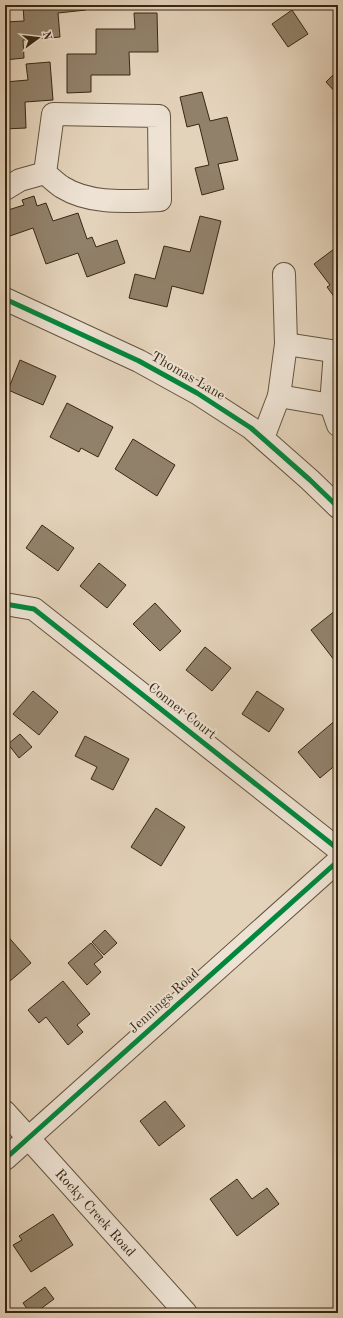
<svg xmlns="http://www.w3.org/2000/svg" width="343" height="1318" viewBox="0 0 343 1318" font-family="'Old Standard TT',serif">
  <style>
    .building { fill: #91816a; stroke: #382813 }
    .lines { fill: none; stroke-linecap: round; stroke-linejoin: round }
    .minor-casing { stroke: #63533d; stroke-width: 24 }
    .minor { stroke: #ede2d3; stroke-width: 22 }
    .cycleway-casing { stroke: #ede2d3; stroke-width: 8 }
    .cycleway { stroke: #00873e; stroke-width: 5 }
    .labels { text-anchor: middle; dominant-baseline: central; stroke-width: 4; stroke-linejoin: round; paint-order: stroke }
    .street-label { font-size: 14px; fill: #382813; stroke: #ede2d3 }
  </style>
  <rect width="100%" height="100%" fill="#e4d3bb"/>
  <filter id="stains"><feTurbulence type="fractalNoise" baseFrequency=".005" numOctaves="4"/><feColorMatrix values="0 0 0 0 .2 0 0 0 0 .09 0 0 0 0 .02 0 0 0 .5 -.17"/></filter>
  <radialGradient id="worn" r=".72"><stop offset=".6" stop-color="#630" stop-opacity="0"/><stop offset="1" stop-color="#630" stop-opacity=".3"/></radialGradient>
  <g class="building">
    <polygon points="23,5 85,5 86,10 58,13 60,37 23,40 24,58 5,60 5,22 24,21"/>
    <polygon points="292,10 308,34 288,47 272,24"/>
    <polygon points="134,13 157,13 158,52 129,52 130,75 91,75 91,92 67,93 67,54 96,54 96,29 135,29"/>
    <polygon points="50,62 53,100 25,102 26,128 5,129 5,82 28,80 26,64"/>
    <polygon points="338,70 338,95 326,82"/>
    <polygon points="202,92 210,121 227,117 238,160 218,164 224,189 202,195 195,168 209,165 199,124 187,127 180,97"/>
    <polygon points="34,196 37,206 46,203 53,221 78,213 87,239 92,237 96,247 117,240 125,263 87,277 78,253 46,264 33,228 7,237 5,232 5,211 24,205 22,200"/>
    <polygon points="200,216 221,221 203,294 172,286 167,307 129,298 135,274 155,279 164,246 190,252"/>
    <polygon points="338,246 338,302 327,287 330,285 314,264"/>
    <polygon points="20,360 56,376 43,405 8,390"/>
    <polygon points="67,403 113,427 98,457 81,448 79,452 50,437"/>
    <polygon points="133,439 175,465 157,496 115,469"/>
    <polygon points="5,470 8,498 5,498"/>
    <polygon points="42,525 74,548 58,571 26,548"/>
    <polygon points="99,563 126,585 107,608 80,586"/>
    <polygon points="155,603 181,631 160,651 133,624"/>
    <polygon points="336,610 338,612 338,665 311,630"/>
    <polygon points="205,647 231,668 212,691 186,670"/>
    <polygon points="33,691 58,712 39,735 13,714"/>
    <polygon points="257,691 284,709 269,732 242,714"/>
    <polygon points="337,719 338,763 320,778 298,752"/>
    <polygon points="20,734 32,747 19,758 8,744"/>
    <polygon points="85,736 129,759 113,790 91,779 97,767 75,756"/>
    <polygon points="156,808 185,827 161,866 131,847"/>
    <polygon points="105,930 117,943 104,955 92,942"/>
    <polygon points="5,933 31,963 10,981 5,975"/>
    <polygon points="91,943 103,957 94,964 101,972 87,985 68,963"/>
    <polygon points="63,981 90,1014 77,1025 83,1032 68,1045 46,1017 39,1023 28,1010"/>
    <polygon points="165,1101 185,1126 159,1146 140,1121"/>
    <polygon points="237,1179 252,1199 267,1188 279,1204 237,1236 210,1199"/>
    <polygon points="53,1214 73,1245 31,1272 13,1245 22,1240 19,1236"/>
    <polygon points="45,1287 54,1299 35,1313 30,1313 23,1303"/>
  </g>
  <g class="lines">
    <defs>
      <g id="minor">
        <path d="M53,114L159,116L160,200C128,201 91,205 62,187C56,183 51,178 45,173Z"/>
        <polyline points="5,189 20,180 45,173"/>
        <polyline points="5,299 139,361 197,393 251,428 310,480 338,507"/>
        <polyline points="286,344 338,352"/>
        <polyline points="335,351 331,405 338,425"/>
        <polyline points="279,396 331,405"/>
        <polyline points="263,438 279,396 286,344 284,274"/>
        <polyline points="5,604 34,609 338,849"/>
        <polyline points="5,1112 186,1313"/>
        <polyline points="5,1159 338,861"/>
      </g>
    </defs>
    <use href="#minor" class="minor-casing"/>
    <use href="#minor" class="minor"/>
    <defs>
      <g id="cycleway">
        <polyline points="5,299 139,361 197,393 251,428 310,480 338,507"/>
        <polyline points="5,604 34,609 338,849"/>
        <polyline points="5,1159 338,861"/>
      </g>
    </defs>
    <use href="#cycleway" class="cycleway-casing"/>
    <use href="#cycleway" class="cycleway"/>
  </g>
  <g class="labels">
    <g class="street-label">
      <text transform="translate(188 376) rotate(30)">Thomas Lane</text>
      <text transform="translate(182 711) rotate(38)">Conner Court</text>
      <text transform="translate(164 1001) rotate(-42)">Jennings Road</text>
      <text transform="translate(95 1213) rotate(48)">Rocky Creek Road</text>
    </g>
  </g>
  <rect width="343" height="1318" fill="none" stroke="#e4d3bb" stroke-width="20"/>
  <rect x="6" y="6" width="331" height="1306" fill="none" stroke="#382813" stroke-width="2"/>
  <rect x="10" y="10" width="323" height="1298" fill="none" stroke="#382813"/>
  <g transform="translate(38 38) rotate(75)" stroke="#ede2d3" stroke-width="3" paint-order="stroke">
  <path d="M0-3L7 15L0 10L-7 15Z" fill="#382813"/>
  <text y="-6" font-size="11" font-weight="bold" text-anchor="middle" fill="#382813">N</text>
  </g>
  <rect width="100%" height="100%" filter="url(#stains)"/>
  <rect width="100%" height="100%" fill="url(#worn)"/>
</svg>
